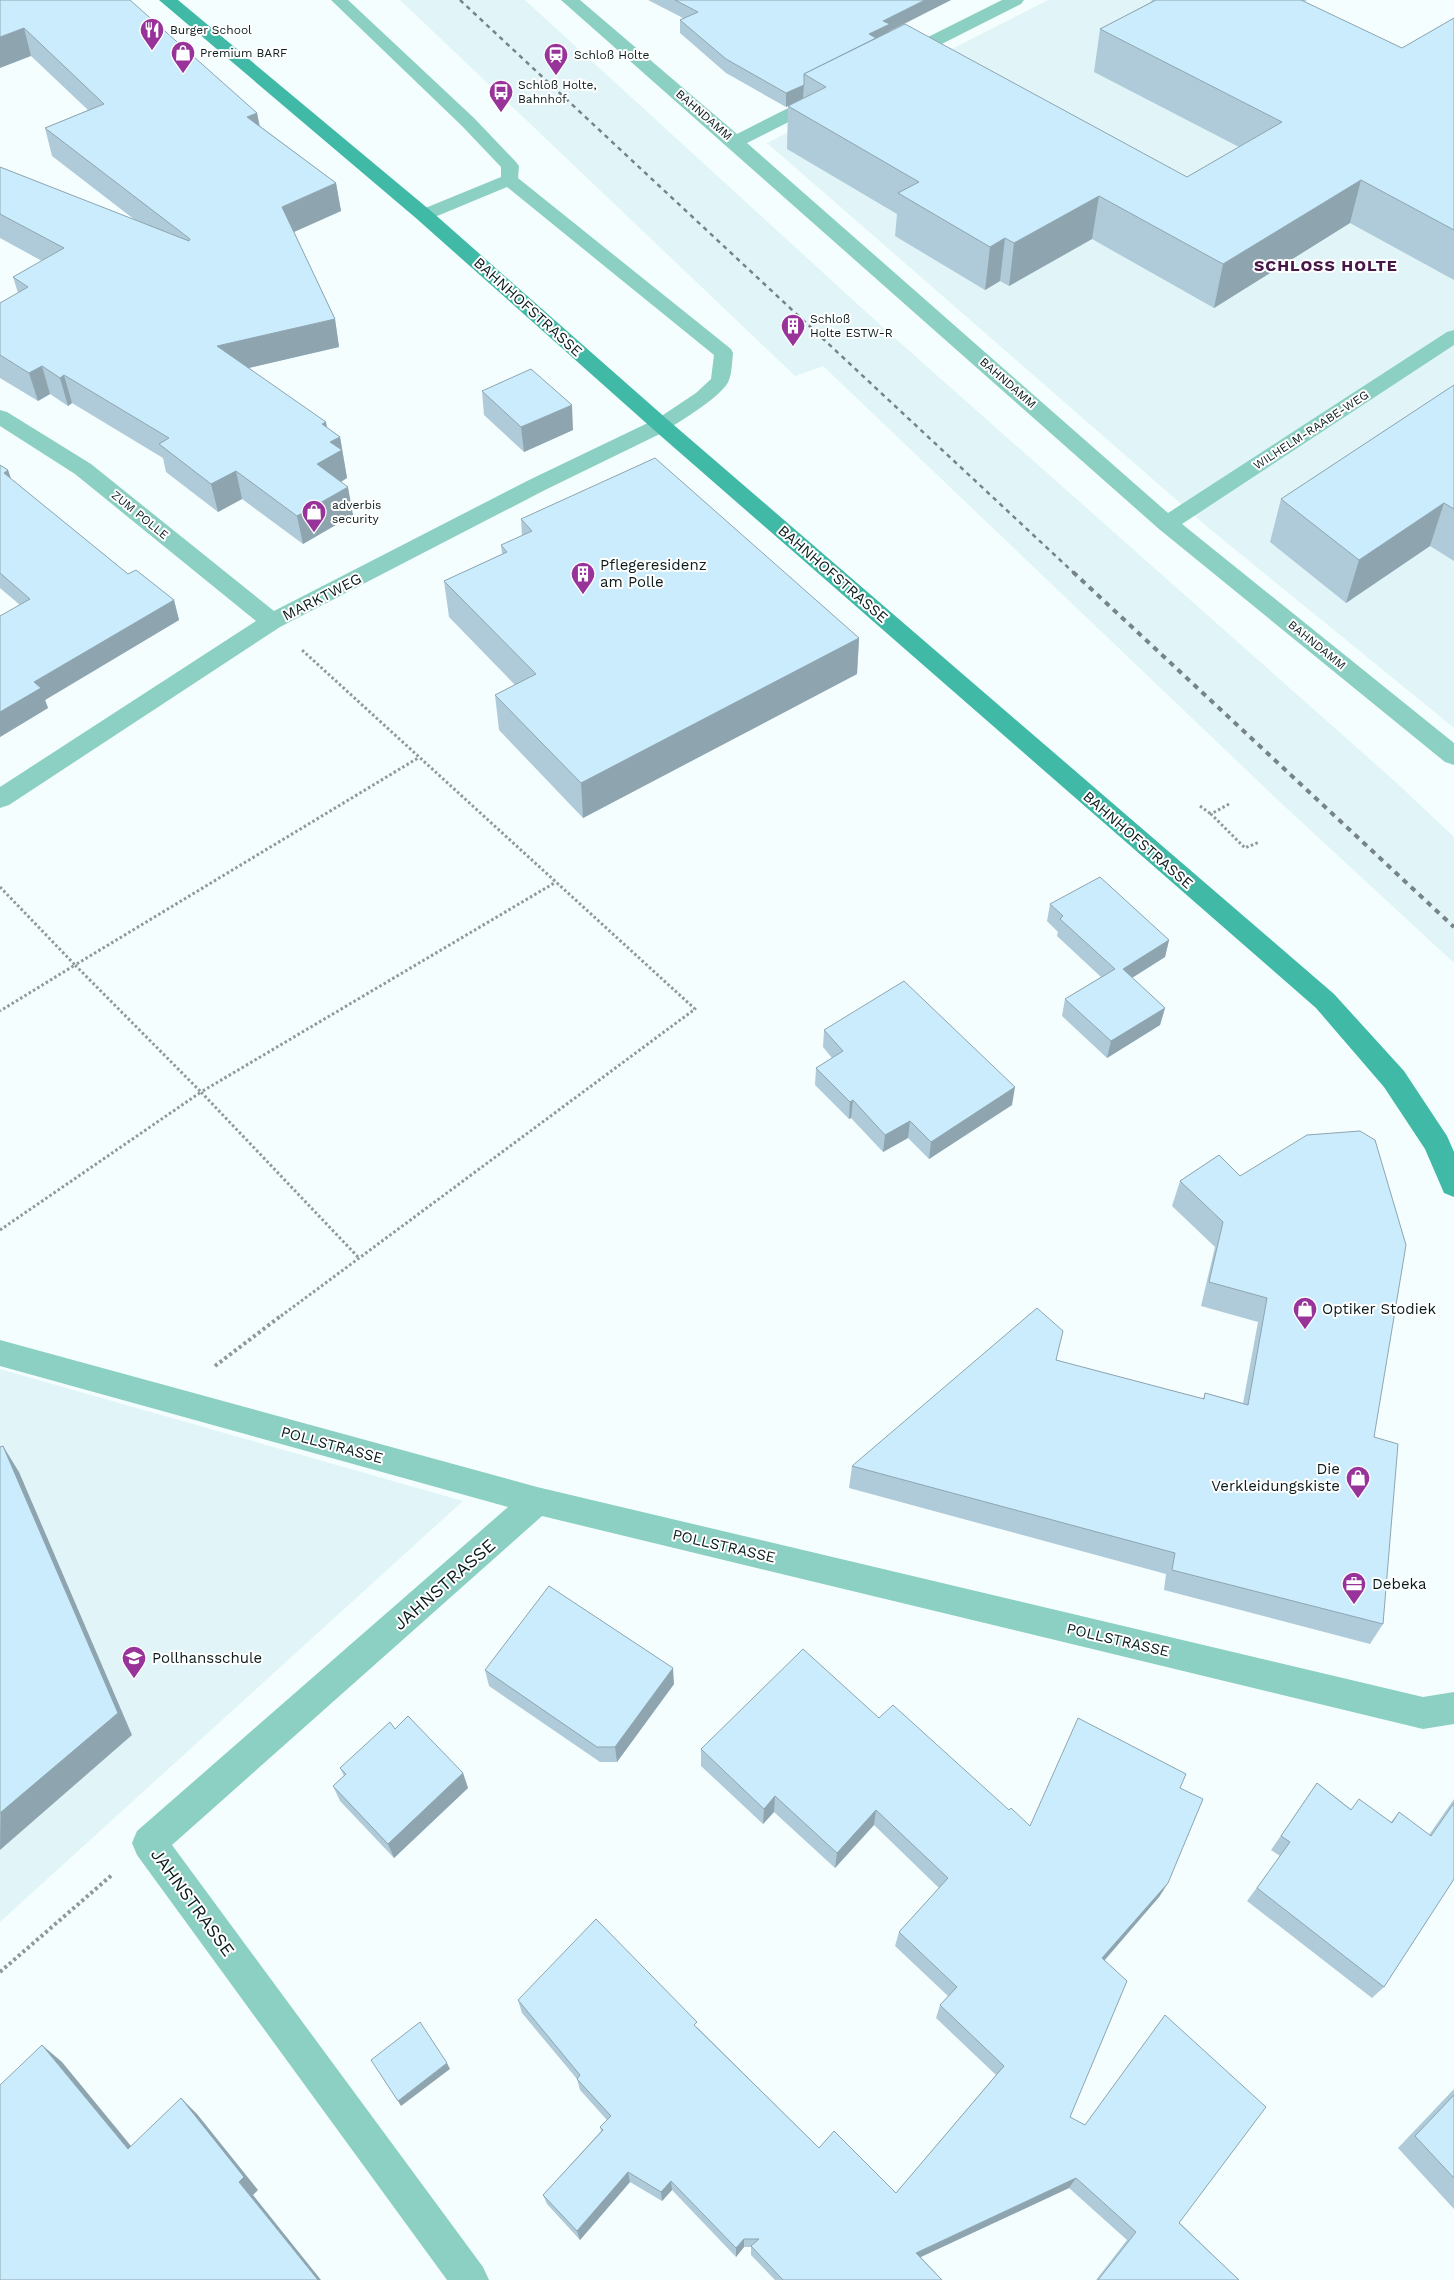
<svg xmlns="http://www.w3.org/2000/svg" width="1454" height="2280" viewBox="0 0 1454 2280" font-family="'Work Sans',sans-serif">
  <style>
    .built { fill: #e1f5f8 }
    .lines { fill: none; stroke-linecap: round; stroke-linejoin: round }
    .path-far1 { stroke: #8d999a; stroke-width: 3; stroke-dasharray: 2.5 2.5; stroke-linecap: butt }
    .path { stroke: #8d999a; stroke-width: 4; stroke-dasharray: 3 3; stroke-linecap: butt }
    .lane { fill: #8bd0c3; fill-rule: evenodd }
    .street { fill: #8bd0c3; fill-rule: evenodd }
    .secondary { fill: #40b9a7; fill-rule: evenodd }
    .rail-far1 { stroke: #778485; stroke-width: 2.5; stroke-dasharray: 4.5 4.5; stroke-linecap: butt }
    .rail { stroke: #778485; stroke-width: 4; stroke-dasharray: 5.5 5.5; stroke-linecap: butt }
    .wall { fill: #afcbd9 }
    .shaded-wall { fill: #8ea5b0 }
    .building { fill: #cbecfc; stroke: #8ea5b0 }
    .labels { text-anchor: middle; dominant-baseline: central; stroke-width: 4; stroke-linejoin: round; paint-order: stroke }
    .far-poi-label { font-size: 12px; fill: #0a1b1c; stroke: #fff; text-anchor: start }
    .far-street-label { font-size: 12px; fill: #0a1b1c; stroke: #fff }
    .street-label { font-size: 15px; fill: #0a1b1c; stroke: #fff }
    .poi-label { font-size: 15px; fill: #0a1b1c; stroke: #fff; text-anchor: start }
    .far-district-label { font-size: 16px; font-weight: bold; letter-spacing: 1px; fill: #471748; stroke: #fff }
    .near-street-label { font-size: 18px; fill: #0a1b1c; stroke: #fff }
  </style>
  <rect width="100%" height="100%" fill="#f5fefe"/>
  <g class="built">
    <polygon points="400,0 525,0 887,331 1398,784 1454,837 1454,963 1283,805 823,366 795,376"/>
    <polygon points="1048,0 1224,0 1398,83 1454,49 1454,728 1211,530 767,143"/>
    <polygon points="0,1369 463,1501 0,1922"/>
  </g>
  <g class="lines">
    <g class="path-far1">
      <polyline points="1229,804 1211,814 1245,848 1259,842"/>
      <polyline points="1200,806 1211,814"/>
      <polyline points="0,887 75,965 0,1011"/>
      <polyline points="0,1230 201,1092 75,965 418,758"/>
      <polyline points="358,1257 201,1092 556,882"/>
      <polyline points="281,1316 695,1009 302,650"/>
    </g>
    <g class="path">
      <polyline points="215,1366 282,1315"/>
      <polyline points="0,1972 113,1874"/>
    </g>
    <path class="lane" d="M331,0H348L474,118L516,162L519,166L518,178L731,349L733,353C732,362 732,372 729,380C724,395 682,420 668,429L661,431L654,429L651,425L654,421L696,393L711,379L714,355L507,187L430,219H418L415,215L418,211L501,177V167L462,126Z"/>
    <g class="street">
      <polygon points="561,0 580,0 737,134 816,94 828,94 831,98 828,102 747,143 1168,513 1447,332 1454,330 1454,345 1182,524 1454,743 1454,765 1445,762 1159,529"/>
      <polygon points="1002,0 1024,0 1021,4 908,61 896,61 893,57 896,53"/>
      <polygon points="0,410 7,412 91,464 274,611 529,480 654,420 661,418 668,420 672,425 668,430 545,490 280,627 9,805 0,808 0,787 256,621 75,474 0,426"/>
      <polygon points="0,1340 537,1487 1423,1697 1454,1692 1454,1724 1423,1729 542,1516 172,1845 483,2267 489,2280 447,2280 137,1855 132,1843 137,1831 508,1507 0,1366"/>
    </g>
    <polygon class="secondary" points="159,0 178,0 431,211 668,420 1334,994 1404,1071 1447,1136 1454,1152 1454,1197 1444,1193 1425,1149 1384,1087 1316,1008 654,430 417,219"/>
    <polyline class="rail-far1" points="460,0 1074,573"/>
    <polyline class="rail" points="1073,572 1454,927"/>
  </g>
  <g class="wall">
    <polygon points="0,0 257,113 260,126 336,183 341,211 294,232 335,319 339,347 249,368 340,437 347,478 341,482 353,515 303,544 242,499 218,512 166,472 163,458 72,403 68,406 50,394 38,401 0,378 0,303 18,293 13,277 42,261 0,238 0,167 135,220 52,156 45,128 88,110 31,56"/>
    <polygon points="648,0 951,0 889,32 1187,177 1239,147 1094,72 1100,29 1151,2 1152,0 1307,0 1304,2 1402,48 1454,18 1454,280 1350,223 1214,308 1092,239 1009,286 1000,281 985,290 895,236 897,214 787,149 788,106 803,98 786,107 726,73 680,33 680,20 683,18"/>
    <polygon points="1454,385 1454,561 1430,546 1346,603 1270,542 1281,499"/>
    <polygon points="482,391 573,430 524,452 484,415"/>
    <polygon points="0,465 8,470 11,479 128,574 174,600 179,620 45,700 48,708 0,737 0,616 20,605 0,588"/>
    <polygon points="521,519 859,638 857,674 583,818 499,730 495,695 515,685 449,617 444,581 502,554 501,545 522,536"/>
    <polygon points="1050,904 1169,940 1165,957 1132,978 1165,1008 1160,1025 1107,1058 1062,1016 1065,999 1101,977 1057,936 1058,932 1047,921"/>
    <polygon points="824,1030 1012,1105 929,1159 908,1138 883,1152 851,1118 849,1119 815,1085 816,1068 832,1058 823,1047"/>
    <polygon points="1219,1155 1374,1437 1383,1624 1370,1644 1164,1590 1166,1574 849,1488 852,1466 1056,1360 1203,1399 1205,1393 1243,1403 1258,1322 1201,1306 1215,1247 1172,1206 1180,1181"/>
    <polygon points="485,1670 674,1684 617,1762 600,1762 489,1686"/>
    <polygon points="879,1718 1009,1810 1030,1826 1180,1788 1168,1883 1159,1897 1105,1960 1070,2117 1239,2280 1096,2280 1127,2240 1069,2188 921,2257 942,2280 775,2280 751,2255 751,2247 744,2247 736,2257 672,2190 662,2201 630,2182 580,2240 547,2204 543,2195 601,2131 600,2127 607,2120 580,2090 577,2079 522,2013 518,2000 697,2027 819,2148 896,2193 996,2075 936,2018 940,2005 948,1996 895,1946 899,1932 939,1888 874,1825 835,1868 774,1812 763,1824 701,1766 701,1749"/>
    <polygon points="395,1729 463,1773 468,1788 394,1858 340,1801 333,1786 344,1776 340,1768"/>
    <polygon points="1317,1783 1351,1809 1391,1822 1399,1812 1429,1835 1454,1799 1454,1879 1384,1987 1372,1998 1247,1901 1280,1856 1271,1850"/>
    <polygon points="1454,2089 1454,2209 1398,2148"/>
  </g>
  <g class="shaded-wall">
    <polygon points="925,0 951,0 889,31 889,38 869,48 869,34 883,21"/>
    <polygon points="24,28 31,56 0,68 0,37"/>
    <polygon points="804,85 803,98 786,107 786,93"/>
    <polygon points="257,113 262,141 247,117"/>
    <polygon points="1361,180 1350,223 1214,308 1223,264"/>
    <polygon points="336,183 341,211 287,235 282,207"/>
    <polygon points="1099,196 1092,239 1009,286 1014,243"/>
    <polygon points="1005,238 1000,281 985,290 990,247"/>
    <polygon points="335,319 339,347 223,374 217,346"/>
    <polygon points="42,366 50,394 38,401 29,373"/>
    <polygon points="64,375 72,403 68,406 60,378"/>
    <polygon points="572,405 573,430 524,452 521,427"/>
    <polygon points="326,422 331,450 322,424"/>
    <polygon points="340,437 347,478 323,492 317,464 330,442"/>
    <polygon points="8,470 15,491 4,473"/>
    <polygon points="236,471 242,499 218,512 211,484"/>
    <polygon points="348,487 353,515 303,544 297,516"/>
    <polygon points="1444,503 1430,546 1346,603 1359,560"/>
    <polygon points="174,600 179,620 45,700 48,708 0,737 0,712 34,682"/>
    <polygon points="859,638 857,674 583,818 581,783"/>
    <polygon points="1169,940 1165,957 1119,986 1123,969"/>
    <polygon points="1165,1008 1160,1025 1107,1058 1111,1041"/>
    <polygon points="1015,1087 1012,1105 929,1159 931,1142"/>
    <polygon points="853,1100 851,1118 849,1119 850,1102"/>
    <polygon points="910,1121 908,1138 883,1152 885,1135"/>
    <polygon points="3,1446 19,1472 132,1735 0,1850"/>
    <polygon points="673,1668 674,1684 617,1762 615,1747"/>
    <polygon points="463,1773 468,1788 394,1858 388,1844"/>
    <polygon points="775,1796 774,1812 763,1824 764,1809"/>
    <polygon points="876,1810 874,1825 835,1868 837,1853"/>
    <polygon points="1168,1883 1159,1897 1095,1971 1102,1958"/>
    <polygon points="42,2045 62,2062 145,2163 128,2149"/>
    <polygon points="447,2063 450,2069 401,2106 398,2101"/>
    <polygon points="181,2098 197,2114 258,2190 253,2195 321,2280 318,2280 239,2182"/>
    <polygon points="628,2172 630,2182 580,2240 577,2231"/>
    <polygon points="1076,2178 1069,2188 912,2261 916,2253"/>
    <polygon points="671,2181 672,2190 662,2201 661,2192"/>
    <polygon points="744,2239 744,2247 736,2257 736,2248"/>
  </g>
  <g class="building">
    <polygon points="0,0 130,0 257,113 247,117 336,183 282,207 335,319 217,346 326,422 322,424 340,437 330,442 342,450 317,464 348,487 297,516 236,471 211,484 159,444 169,438 64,375 60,378 42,366 29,373 0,355 0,303 28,287 13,277 64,248 0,214 0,167 189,241 190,239 45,128 104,104 24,28 0,37"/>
    <polygon points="675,0 925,0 883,21 890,24 869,34 876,38 804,74 804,85 786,93 726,59 680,20 698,12"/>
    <polygon points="1156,0 1301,0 1402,48 1454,18 1454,230 1361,180 1223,264 1099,196 1014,243 1005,238 990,247 898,193 919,182 788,106 826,87 804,74 905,24 1187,177 1282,122 1100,29"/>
    <polygon points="531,369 572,405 521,427 482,391"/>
    <polygon points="1454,385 1454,509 1444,503 1359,560 1281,499"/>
    <polygon points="655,458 859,638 581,783 495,695 536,674 444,581 507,552 501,545 532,531 521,519"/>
    <polygon points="0,465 8,470 4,473 128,574 136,570 174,600 34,682 41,688 0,712 0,616 30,599 0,573"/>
    <polygon points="1100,877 1169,940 1123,969 1165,1008 1111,1041 1065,999 1115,969 1060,919 1063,916 1050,904"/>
    <polygon points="904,981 1015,1087 931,1142 910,1121 885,1135 853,1100 850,1102 816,1068 843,1051 824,1030"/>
    <polygon points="1360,1131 1375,1140 1406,1245 1374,1437 1398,1444 1383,1624 1172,1570 1175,1553 852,1466 1037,1308 1063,1331 1056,1360 1204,1399 1205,1393 1248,1405 1267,1298 1209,1282 1223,1222 1180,1181 1219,1155 1240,1176 1307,1135"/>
    <polygon points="3,1446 118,1713 0,1813 0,1447"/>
    <polygon points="549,1586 673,1668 615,1747 597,1747 485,1670"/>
    <polygon points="803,1649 879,1718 893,1705 1009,1810 1011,1808 1030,1826 1078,1718 1186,1774 1180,1788 1203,1799 1168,1883 1102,1958 1127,1981 1070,2117 1085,2125 1165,2015 1266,2107 1179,2223 1239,2280 1098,2280 1136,2232 1076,2178 916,2253 942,2280 783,2280 751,2246 759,2239 744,2239 736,2248 671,2181 661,2192 628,2172 577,2231 543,2195 603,2130 600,2127 611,2116 577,2079 580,2075 518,2000 596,1919 697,2022 694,2025 819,2148 834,2131 896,2193 1004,2066 940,2005 957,1987 899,1932 948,1878 876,1810 837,1853 775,1796 764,1809 701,1749"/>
    <polygon points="408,1716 463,1773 388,1844 333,1786 346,1774 340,1768 390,1722 395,1729"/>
    <polygon points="1317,1783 1351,1810 1359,1799 1392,1823 1399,1812 1431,1836 1454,1803 1454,1879 1384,1987 1257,1888 1290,1842 1281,1836"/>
    <polygon points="420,2022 447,2063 398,2101 371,2060"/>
    <polygon points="42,2045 128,2149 181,2098 244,2177 239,2182 318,2280 0,2280 0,2085"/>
    <polygon points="1454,2095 1454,2178 1415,2136"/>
  </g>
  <defs>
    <symbol id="restaurant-pin" viewBox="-11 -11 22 30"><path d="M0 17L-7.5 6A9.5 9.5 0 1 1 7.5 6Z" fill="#983499" stroke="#fff"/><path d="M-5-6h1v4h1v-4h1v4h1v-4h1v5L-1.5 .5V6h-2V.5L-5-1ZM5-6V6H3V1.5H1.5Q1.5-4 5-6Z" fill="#fff"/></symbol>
    <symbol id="shop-pin" viewBox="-11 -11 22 30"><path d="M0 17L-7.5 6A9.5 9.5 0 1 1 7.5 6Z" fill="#983499" stroke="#fff"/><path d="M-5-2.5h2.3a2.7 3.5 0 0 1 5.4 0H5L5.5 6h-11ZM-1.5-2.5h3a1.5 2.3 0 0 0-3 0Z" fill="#fff"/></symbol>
    <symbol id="station-pin" viewBox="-11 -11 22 30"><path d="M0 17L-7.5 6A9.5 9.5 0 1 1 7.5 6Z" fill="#983499" stroke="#fff"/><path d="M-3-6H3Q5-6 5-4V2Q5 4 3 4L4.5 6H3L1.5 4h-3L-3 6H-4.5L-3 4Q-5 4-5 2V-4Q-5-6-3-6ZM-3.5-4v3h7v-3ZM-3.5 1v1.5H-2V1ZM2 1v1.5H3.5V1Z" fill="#fff"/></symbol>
    <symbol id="bus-pin" viewBox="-11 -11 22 30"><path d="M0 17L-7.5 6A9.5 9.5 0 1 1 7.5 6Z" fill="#983499" stroke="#fff"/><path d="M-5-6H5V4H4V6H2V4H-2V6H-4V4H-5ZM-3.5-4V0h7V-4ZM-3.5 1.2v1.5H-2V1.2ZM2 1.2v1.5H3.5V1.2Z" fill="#fff"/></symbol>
    <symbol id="building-pin" viewBox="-11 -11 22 30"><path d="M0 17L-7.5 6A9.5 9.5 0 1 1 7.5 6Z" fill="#983499" stroke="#fff"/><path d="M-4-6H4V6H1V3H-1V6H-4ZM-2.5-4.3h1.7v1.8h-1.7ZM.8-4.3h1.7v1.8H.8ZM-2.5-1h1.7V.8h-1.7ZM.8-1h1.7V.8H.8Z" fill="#fff"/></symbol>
    <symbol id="office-pin" viewBox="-11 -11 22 30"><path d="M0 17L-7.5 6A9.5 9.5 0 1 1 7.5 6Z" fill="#983499" stroke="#fff"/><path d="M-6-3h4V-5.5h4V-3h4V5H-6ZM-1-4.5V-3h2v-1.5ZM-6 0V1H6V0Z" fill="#fff"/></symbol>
    <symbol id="school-pin" viewBox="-11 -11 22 30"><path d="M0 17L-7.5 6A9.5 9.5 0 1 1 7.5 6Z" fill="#983499" stroke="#fff"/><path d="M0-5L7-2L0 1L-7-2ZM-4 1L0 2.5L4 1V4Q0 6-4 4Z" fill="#fff"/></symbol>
  </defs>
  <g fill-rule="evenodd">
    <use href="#restaurant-pin" x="138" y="16" width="28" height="38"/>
    <use href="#shop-pin" x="169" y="39" width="28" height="38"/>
    <use href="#station-pin" x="542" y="41" width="28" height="38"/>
    <use href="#bus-pin" x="487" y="78" width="28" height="38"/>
    <use href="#building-pin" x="779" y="312" width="28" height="38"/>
    <use href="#shop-pin" x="300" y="498" width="28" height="38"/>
    <use href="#building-pin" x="569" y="560" width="28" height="38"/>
    <use href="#shop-pin" x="1291" y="1295" width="28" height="38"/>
    <use href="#shop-pin" x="1344" y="1464" width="28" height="38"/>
    <use href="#office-pin" x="1340" y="1570" width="28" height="38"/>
    <use href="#school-pin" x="120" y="1644" width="28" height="38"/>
  </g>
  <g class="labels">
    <g class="far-poi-label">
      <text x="170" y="30">Burger School</text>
      <text x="200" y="53">Premium BARF</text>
      <text x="574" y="55">Schloß Holte</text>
      <text x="518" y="85">Schloß Holte,<tspan x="518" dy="14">Bahnhof</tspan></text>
      <text x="810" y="319">Schloß<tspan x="810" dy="14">Holte ESTW-R</tspan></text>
      <text x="332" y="505">adverbis<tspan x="332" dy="14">security</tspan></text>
    </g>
    <g class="far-street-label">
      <text transform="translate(704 115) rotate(41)">BAHNDAMM</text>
      <text transform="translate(1008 383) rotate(41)">BAHNDAMM</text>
      <text transform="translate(1311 430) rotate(-33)">WILHELM-RAABE-WEG</text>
      <text transform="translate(140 515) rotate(39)">ZUM POLLE</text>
      <text transform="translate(1317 645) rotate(39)">BAHNDAMM</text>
    </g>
    <g class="street-label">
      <text transform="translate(528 307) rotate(42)">BAHNHOFSTRASSE</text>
      <text transform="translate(833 574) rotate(41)">BAHNHOFSTRASSE</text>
      <text transform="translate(322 597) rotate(-27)">MARKTWEG</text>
      <text transform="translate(1138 840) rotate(41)">BAHNHOFSTRASSE</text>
      <text transform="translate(332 1445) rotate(15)">POLLSTRASSE</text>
      <text transform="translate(724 1546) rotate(13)">POLLSTRASSE</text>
      <text transform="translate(1118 1640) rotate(13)">POLLSTRASSE</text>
    </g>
    <g class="poi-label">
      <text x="600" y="565">Pflegeresidenz<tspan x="600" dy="17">am Polle</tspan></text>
      <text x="1322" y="1309">Optiker Stodiek</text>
      <text x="1340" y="1469" text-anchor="end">Die<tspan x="1340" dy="17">Verkleidungskiste</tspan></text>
      <text x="1372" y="1584">Debeka</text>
      <text x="152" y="1658">Pollhansschule</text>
    </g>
    <g class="far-district-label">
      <text x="1326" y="265">SCHLOSS HOLTE</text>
    </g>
    <g class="near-street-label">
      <text transform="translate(444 1584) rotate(-41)">JAHNSTRASSE</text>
      <text transform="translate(193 1902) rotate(54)">JAHNSTRASSE</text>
    </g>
  </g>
</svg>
